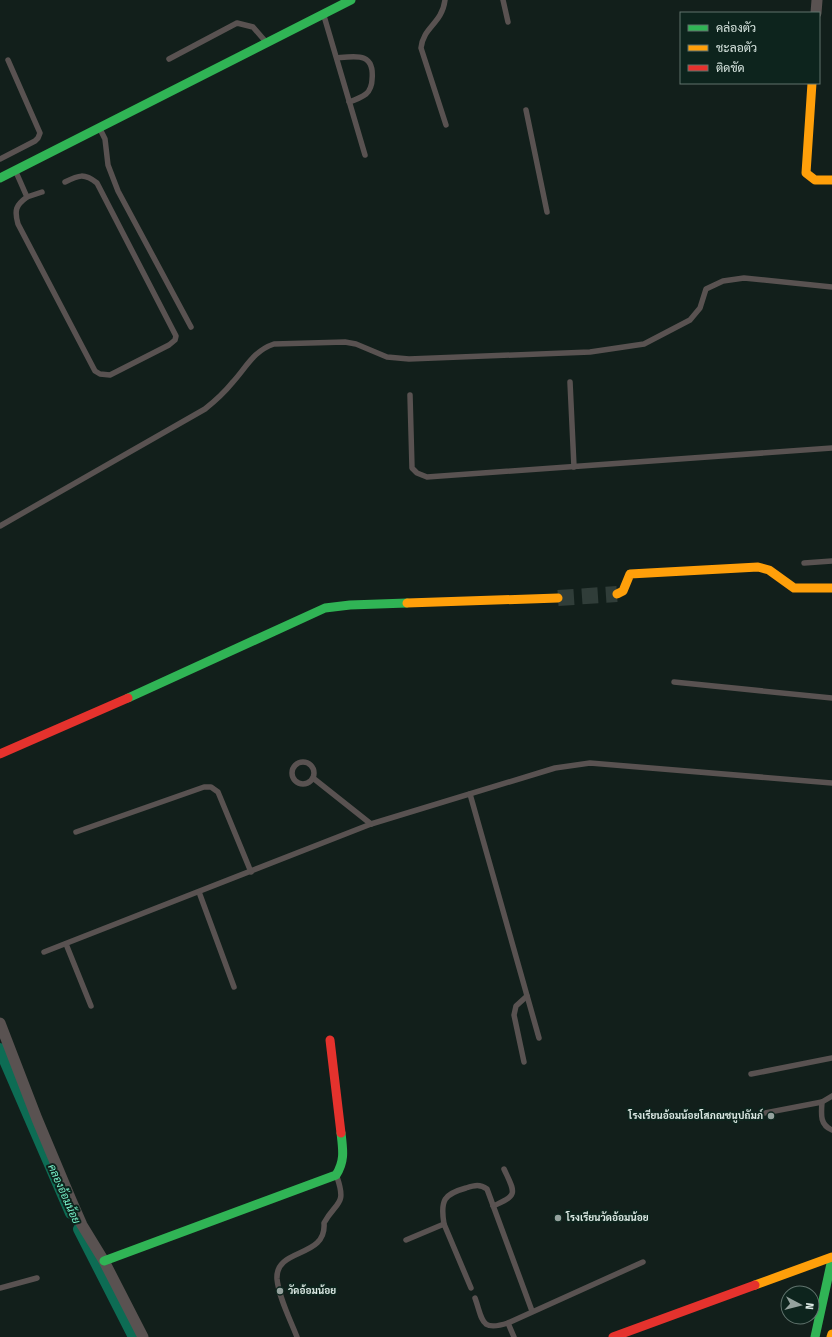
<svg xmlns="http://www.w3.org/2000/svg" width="832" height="1337" viewBox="0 0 832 1337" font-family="'Fira Sans Condensed',Sarabun,sans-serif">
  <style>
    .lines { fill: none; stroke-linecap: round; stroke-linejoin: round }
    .canal { stroke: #0d6c54; stroke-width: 12 }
    .secondary-tunnel { stroke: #303d39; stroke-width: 16; stroke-dasharray: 16 8; stroke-linecap: butt }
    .lane { stroke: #595251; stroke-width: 5.5 }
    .street { stroke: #595251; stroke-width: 11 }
    .fast { stroke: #30b455; stroke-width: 9 }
    .slow { stroke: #ff9f0a; stroke-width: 9 }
    .jam { stroke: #e5322d; stroke-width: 9 }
    .poi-dot { fill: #95a29e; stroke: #0d241d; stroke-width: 1.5 }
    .labels { text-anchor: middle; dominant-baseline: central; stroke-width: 4; stroke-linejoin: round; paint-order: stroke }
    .poi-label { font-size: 10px; font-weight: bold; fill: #dce9e4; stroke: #0d241d; text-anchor: start }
    .water-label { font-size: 11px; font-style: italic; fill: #77f2ca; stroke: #0d241d }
  </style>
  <rect width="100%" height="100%" fill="#121f1b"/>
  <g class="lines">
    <g class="canal">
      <polyline points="0,1049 71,1213"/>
      <polyline points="79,1229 134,1337"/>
    </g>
    <polyline class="secondary-tunnel" points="558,598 617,594"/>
    <g class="lane">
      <path d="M445,0C442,24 423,27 421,48L446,125"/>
      <polyline points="503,0 508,22"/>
      <polyline points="324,16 365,155"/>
      <path d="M337,58C356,56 375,52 372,80C372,84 370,91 366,94C362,97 355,100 349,102"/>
      <polyline points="169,59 237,23 253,27 266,42"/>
      <polyline points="526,110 547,212"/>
      <polyline points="100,129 105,139 108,165 118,191 191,327"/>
      <polyline points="0,159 35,141 38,138 40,133 8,60"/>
      <path d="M16,172L27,197C16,205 14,210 18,224L95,371L100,374L110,375L169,345L175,340L176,336L97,183C84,173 79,175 65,182"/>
      <polyline points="27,197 42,192"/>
      <polyline points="570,382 574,467"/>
      <polyline points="410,395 412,468 417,473 427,477 832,448"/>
      <path d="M0,526L205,409C215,401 224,393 232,383C246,368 253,351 274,344L345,342L356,344L387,357L409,359L590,352L644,344L690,320L700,308L706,289L723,281L744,278L832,287"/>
      <polyline points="804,563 832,561"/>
      <polyline points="674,682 832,698"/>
      <circle cx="303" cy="773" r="11"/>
      <polyline points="313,778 371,824"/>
      <polyline points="470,794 539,1038"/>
      <polyline points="76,832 204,787 211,787 218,792 251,872"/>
      <polyline points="199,892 234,987"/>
      <polyline points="66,944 91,1006"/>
      <polyline points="44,952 371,824 555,768 590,763 832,783"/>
      <polyline points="524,1062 514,1015 516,1006 527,996"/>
      <polyline points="751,1074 832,1058"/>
      <path d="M832,1096L822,1102C821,1115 820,1125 832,1130"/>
      <polyline points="739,1118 822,1102"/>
      <path d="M493,1206C519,1195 515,1193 504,1169"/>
      <path d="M444,1224C440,1200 444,1194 466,1188C475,1185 480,1184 487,1189L532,1311"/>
      <polyline points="406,1240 444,1224 471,1288"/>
      <polyline points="0,1288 37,1278"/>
      <path d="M475,1298C483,1320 480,1332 508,1323"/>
      <path d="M297,1337C290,1319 279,1298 277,1279C275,1247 327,1259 324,1223C336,1201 347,1206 337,1177"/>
      <polyline points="514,1337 508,1323 643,1262"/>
    </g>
    <g class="street">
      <polyline points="816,13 817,0"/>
      <polyline points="0,1023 37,1119 71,1200 82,1225 104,1261 143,1337"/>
    </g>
    <g class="fast">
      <polyline points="0,178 351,0"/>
      <polyline points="128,698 325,608 350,605 407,603"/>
      <path d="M104,1261L336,1175C345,1161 343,1150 341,1133"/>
      <polyline points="815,1337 832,1259"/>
    </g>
    <g class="slow">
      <polyline points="812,83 806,173 815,180 832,180"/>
      <polyline points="617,594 623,591 630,574 758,567 769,570 794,588 832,588"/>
      <polyline points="407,603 558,598"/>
      <polyline points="755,1285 832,1257"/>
      <polyline points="831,1337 832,1334"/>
    </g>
    <g class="jam">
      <polyline points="0,754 128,698"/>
      <polyline points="330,1040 341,1133"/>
      <polyline points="613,1337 755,1285"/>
    </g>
  </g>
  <g class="poi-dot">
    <circle cx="771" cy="1116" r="4"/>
    <circle cx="558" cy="1218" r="4"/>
    <circle cx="280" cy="1291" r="4"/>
  </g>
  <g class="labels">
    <g class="poi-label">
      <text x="763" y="1116" text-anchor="end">โรงเรียนอ้อมน้อยโสภณชนูปถัมภ์</text>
      <text x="566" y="1218">โรงเรียนวัดอ้อมน้อย</text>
      <text x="288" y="1291">วัดอ้อมน้อย</text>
    </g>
    <g class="water-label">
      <text transform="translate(64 1194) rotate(66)">คลองอ้อมน้อย</text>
    </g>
  </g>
  <rect x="680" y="12" width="140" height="72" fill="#0d241d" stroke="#60736d"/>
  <rect x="688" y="25" width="20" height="6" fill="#30b455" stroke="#60736d"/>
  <text x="716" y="32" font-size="12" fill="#dce9e4">คล่องตัว</text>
  <rect x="688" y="45" width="20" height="6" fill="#ff9f0a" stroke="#60736d"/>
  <text x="716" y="52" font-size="12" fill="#dce9e4">ชะลอตัว</text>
  <rect x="688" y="65" width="20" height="6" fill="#e5322d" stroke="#60736d"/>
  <text x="716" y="72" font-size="12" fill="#dce9e4">ติดขัด</text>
  <g transform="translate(800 1305) rotate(97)"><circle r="19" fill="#0d241d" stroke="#60736d"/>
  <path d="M0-3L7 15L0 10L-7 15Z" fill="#95a29e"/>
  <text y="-6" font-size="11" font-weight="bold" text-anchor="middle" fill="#dce9e4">N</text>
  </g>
</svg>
